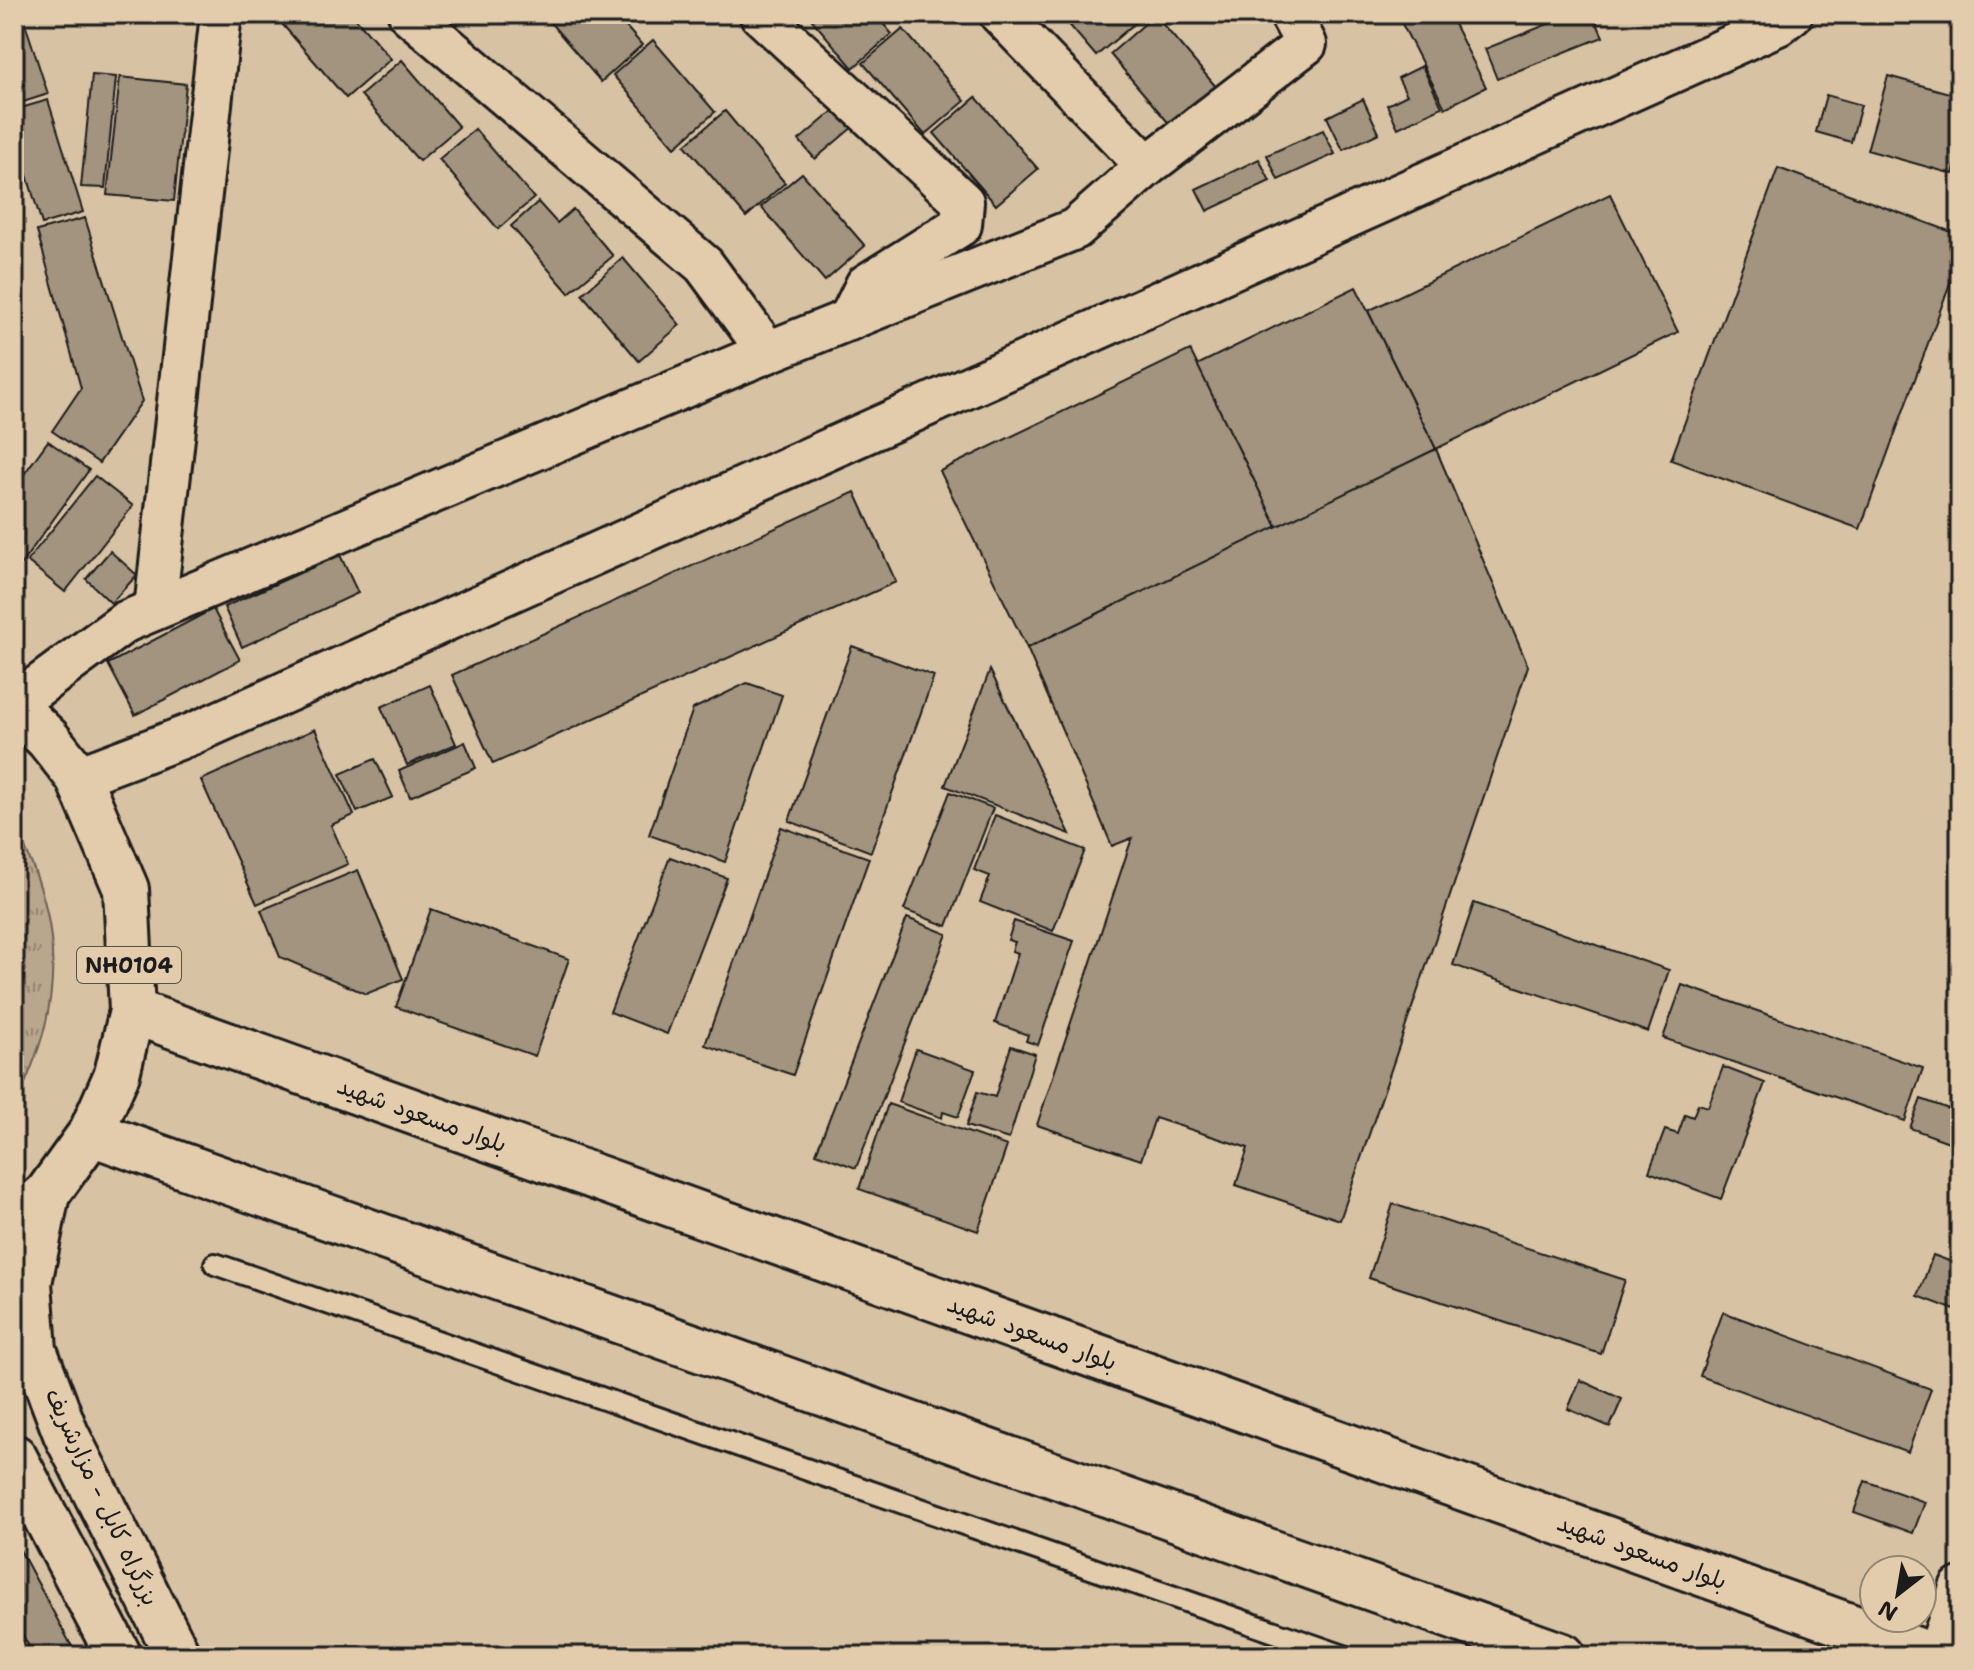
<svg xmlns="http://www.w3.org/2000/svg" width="1974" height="1670" viewBox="0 0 1974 1670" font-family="'Shantell Sans','Playpen Sans Arabic',sans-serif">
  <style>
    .grass { fill: url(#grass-tufts); stroke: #6a6154; stroke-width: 2 }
    .building { fill: #a2947e; stroke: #1c1c1c; stroke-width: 2 }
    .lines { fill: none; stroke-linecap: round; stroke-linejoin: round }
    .lane-casing { stroke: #1c1c1c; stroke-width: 26 }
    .street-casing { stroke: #1c1c1c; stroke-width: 46 }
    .primary-casing { stroke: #1c1c1c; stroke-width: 50 }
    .highway-casing { stroke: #1c1c1c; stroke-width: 50 }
    .lane { stroke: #e3ccac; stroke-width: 20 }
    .street { stroke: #e3ccac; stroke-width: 40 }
    .primary { stroke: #e3ccac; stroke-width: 44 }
    .highway { stroke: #e3ccac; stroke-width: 44 }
    .labels { text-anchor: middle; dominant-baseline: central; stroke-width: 7; stroke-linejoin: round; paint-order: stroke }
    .shield { fill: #e3ccac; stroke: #585147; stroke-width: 2 }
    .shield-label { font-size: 22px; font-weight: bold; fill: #1c1c1c }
    .street-label { font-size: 24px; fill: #1c1c1c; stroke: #e3ccac }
  </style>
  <defs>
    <pattern id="grass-tufts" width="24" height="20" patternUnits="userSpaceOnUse" patternTransform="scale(2)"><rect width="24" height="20" fill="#b8a68d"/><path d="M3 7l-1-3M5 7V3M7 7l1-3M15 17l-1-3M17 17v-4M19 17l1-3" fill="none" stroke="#958672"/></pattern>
  </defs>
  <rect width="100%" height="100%" fill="#d7c2a3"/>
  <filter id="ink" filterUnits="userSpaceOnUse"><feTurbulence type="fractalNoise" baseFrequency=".0125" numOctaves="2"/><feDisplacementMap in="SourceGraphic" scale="16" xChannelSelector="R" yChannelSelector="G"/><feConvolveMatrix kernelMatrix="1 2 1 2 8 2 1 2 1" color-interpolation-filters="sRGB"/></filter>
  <g filter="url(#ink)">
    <path class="grass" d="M14,828C23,840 27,853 33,867C58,929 59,995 35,1058C29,1074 24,1088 14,1102Z"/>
    <g class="building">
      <polygon points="14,14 22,14 48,94 14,105"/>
      <polygon points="296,14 352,14 391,59 346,98 283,25"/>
      <polygon points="543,14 615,14 642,45 601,82"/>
      <polygon points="807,14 875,14 892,34 853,68"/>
      <polygon points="1060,14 1138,14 1141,18 1096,56"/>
      <polygon points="1397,14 1449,14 1486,87 1445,108"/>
      <polygon points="1573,14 1593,14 1603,37 1497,79 1485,49"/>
      <polygon points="1922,14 1960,14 1960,29"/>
      <polygon points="1155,15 1217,88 1172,127 1110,54"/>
      <polygon points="903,29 965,101 925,135 863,63"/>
      <polygon points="653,40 715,112 675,147 613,75"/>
      <polygon points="402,60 459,127 419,161 361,95"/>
      <polygon points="1422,66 1442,107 1398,128 1387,105 1407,95 1398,78"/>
      <polygon points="92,75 116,77 105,188 81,187"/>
      <polygon points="1888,76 1960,96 1960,149 1953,174 1867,150"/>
      <polygon points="120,77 186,84 174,201 107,195"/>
      <polygon points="1826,95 1861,105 1851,142 1816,132"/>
      <polygon points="976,97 1038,169 996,205 934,133"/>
      <polygon points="1363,99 1379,133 1343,150 1327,117"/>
      <polygon points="48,100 83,212 42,224 14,133 14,110"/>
      <polygon points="844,102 860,121 815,159 799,140"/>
      <polygon points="725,111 785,183 746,217 685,145"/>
      <polygon points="475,129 534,198 498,229 439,159"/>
      <polygon points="1323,130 1335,154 1278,180 1267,155"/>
      <polygon points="1259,159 1270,181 1207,211 1196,189"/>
      <polygon points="1778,168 1960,235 1960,256 1860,529 1671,460"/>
      <polygon points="802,173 865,246 825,281 761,207"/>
      <polygon points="1610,194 1678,332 1436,449 1368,311"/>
      <polygon points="538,202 557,223 573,209 613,256 569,293 511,226"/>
      <polygon points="85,218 142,401 99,463 52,431 81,388 37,231"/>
      <polygon points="623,258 680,325 639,361 582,294"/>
      <polygon points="1356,287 1436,449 1277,527 1197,365"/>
      <polygon points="1190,350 1277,527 1027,648 940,471"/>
      <polygon points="48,441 89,470 19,567 14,563 14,488"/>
      <polygon points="1436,449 1528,666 1340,1220 1236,1185 1248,1148 1155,1118 1141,1160 1037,1125 1132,838 1112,846 1027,648"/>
      <polygon points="95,476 133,506 65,592 27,561"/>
      <polygon points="855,492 896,582 493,764 452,675"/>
      <polygon points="110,551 137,575 111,603 86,579"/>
      <polygon points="340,555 358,593 242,647 224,607"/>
      <polygon points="213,609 240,660 135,715 108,664"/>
      <polygon points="852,646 934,676 871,852 789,821"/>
      <polygon points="990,670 1070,834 945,786"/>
      <polygon points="747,683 782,695 725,862 649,835 693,709"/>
      <polygon points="430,685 456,744 407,765 381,707"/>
      <polygon points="315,729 354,815 331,825 348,864 257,904 201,780"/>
      <polygon points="465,742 476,768 410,797 399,771"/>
      <polygon points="375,759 393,797 357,812 340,774"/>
      <polygon points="950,792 993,808 947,926 904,910"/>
      <polygon points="995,815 1085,850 1053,931 980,902 990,876 974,870"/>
      <polygon points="781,827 869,858 793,1075 705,1045"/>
      <polygon points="670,857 727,878 667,1034 610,1012"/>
      <polygon points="358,870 403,979 366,994 280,957 261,910"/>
      <polygon points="1474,903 1669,970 1648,1032 1453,965"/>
      <polygon points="431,909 569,959 535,1056 396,1007"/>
      <polygon points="907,918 947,934 856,1168 816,1153"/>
      <polygon points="1014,921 1074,941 1038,1045 1026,1041 1028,1035 995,1023 1018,953 1012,951 1015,942 1008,940"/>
      <polygon points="1682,985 1923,1068 1905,1121 1663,1038"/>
      <polygon points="1011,1046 1035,1054 1009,1139 966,1126 977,1092 995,1097"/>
      <polygon points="916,1049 975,1070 958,1117 943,1112 942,1118 898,1102"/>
      <polygon points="1723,1067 1765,1083 1721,1199 1649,1172 1665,1130 1678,1134 1685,1114 1693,1117 1698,1104 1708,1107"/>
      <polygon points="1921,1099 1960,1113 1960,1146 1910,1128"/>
      <polygon points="888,1104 1007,1146 978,1231 859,1189"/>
      <polygon points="1393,1204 1625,1280 1601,1354 1369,1278"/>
      <polygon points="1933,1255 1960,1265 1960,1312 1918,1296"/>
      <polygon points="1723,1312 1931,1389 1908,1452 1700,1376"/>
      <polygon points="1580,1380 1622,1399 1610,1427 1568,1409"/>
      <polygon points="1865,1481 1925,1502 1913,1533 1854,1512"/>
      <polygon points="14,1539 77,1656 34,1656 14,1619"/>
      <polygon points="14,1634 26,1656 14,1656"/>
    </g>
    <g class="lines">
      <defs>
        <polyline id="lane" points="215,1264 1344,1656"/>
        <g id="street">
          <polyline points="409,14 704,265 768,352"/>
          <polyline points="760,14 963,202 961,225 866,285 849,320"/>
          <polyline points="1000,14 1147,166"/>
          <polyline points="155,609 221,14"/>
          <polyline points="14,704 125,622 768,352 1075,229 1147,166 1306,44 1290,14"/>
          <polyline points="78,777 192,734 1778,25 1792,14"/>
          <polyline points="1937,1656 1960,1588"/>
        </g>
        <g id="primary">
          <polyline points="132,1011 1933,1656"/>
          <polyline points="91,1133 1563,1656"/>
        </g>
        <g id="highway">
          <polyline points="14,706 48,739 78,777 126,889 132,1011 117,1074 91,1133 47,1194 14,1222"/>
          <polyline points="47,1194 29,1283 34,1350 66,1434 178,1656"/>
          <polyline points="14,1457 119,1656"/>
        </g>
      </defs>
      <use href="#lane" class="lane-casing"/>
      <use href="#street" class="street-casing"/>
      <use href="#primary" class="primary-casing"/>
      <use href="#highway" class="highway-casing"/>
      <use href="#lane" class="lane"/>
      <use href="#street" class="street"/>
      <use href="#primary" class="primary"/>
      <use href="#highway" class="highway"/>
    </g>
  </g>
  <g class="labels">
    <rect class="shield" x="77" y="947" width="104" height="36" rx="6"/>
    <g class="shield-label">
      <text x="129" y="965">NH0104</text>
    </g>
    <g class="street-label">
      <text transform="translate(422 1115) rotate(20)">بلوار مسعود شهید</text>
      <text transform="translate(1032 1333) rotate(20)">بلوار مسعود شهید</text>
      <text transform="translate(102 1497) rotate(65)">بزرگراه کابل - مزارشریف</text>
      <text transform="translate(1642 1552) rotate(20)">بلوار مسعود شهید</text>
    </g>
  </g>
  <rect width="1974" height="1670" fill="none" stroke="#e3ccac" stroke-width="48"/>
  <rect x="24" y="24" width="1926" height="1622" fill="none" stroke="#1c1c1c" stroke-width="3" filter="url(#ink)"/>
  <g transform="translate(1898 1594) rotate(211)"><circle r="38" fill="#e3ccac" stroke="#938672" stroke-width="2"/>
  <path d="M0-6L14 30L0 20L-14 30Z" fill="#1c1c1c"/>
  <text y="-12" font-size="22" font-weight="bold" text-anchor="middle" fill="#1c1c1c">N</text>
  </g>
</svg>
